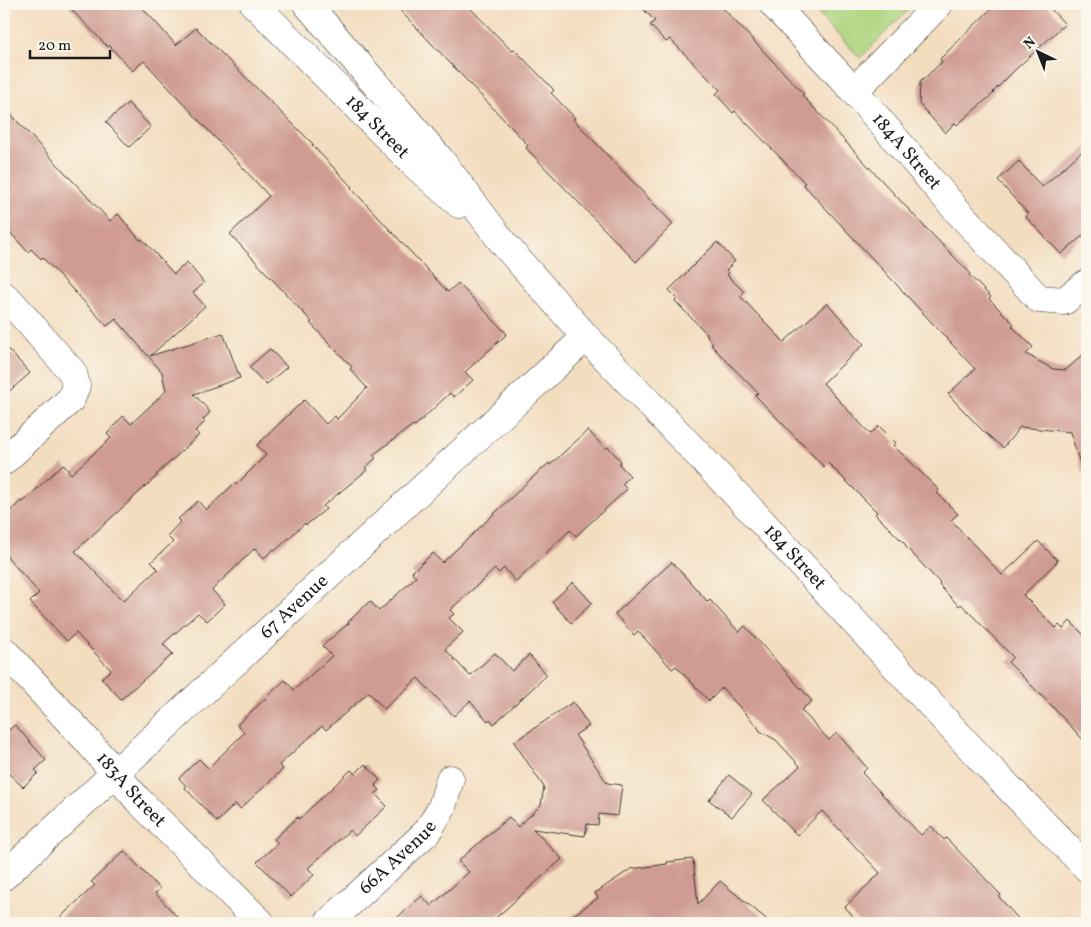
<svg xmlns="http://www.w3.org/2000/svg" width="1091" height="927" viewBox="0 0 1091 927" font-family="Vollkorn,serif">
  <style>
    .green { fill: #add47e; stroke: #64784d }
    .building { fill: #cf9b92 }
    .lines { fill: none; stroke-linecap: round; stroke-linejoin: round }
    .minor-casing { stroke: #3c3934; stroke-width: 29 }
    .major-casing { stroke: #3c3934; stroke-width: 29 }
    .minor { stroke: #fff; stroke-width: 28 }
    .major { stroke: #fff; stroke-width: 28 }
    .labels { text-anchor: middle; dominant-baseline: central; stroke-width: 4.5; stroke-linejoin: round; paint-order: stroke }
    .street-label { font-size: 19px; fill: #1c1c1c; stroke: #fbf7ec }
  </style>
  <rect width="100%" height="100%" fill="#fbf7ec"/>
  <filter id="ink" filterUnits="userSpaceOnUse"><feTurbulence type="fractalNoise" baseFrequency=".02" numOctaves="2"/><feDisplacementMap in="SourceGraphic" scale="10" xChannelSelector="R" yChannelSelector="G"/><feConvolveMatrix kernelMatrix="1 2 1 2 8 2 1 2 1" color-interpolation-filters="sRGB"/></filter>
  <filter id="wash" filterUnits="userSpaceOnUse"><feTurbulence type="fractalNoise" baseFrequency=".0096" numOctaves="4" result="noise"/><feDisplacementMap in="SourceGraphic" scale="20" xChannelSelector="R" yChannelSelector="G"/><feGaussianBlur stdDeviation="1.12" result="paint"/><feColorMatrix in="noise" values="0 0 0 0 0 0 0 0 0 0 0 0 0 0 0 0 0 1.4 0 .05"/><feComposite in="paint" operator="in"/></filter>
  <g filter="url(#wash)">
    <rect width="100%" height="100%" fill="#f3ddbf"/>
    <polygon class="green" points="809,4 914,4 860,58"/>
    <g id="blocks">
      <g class="building">
        <polygon points="66,4 139,4 176,45 196,28 313,144 312,145 352,187 351,188 448,292 458,283 507,334 465,372 473,380 454,397 450,393 415,426 413,425 373,455 376,458 365,468 367,470 323,506 326,509 306,525 305,523 276,550 274,549 264,558 255,548 212,590 225,604 207,621 198,613 163,644 173,654 121,699 101,678 111,670 76,633 67,641 30,602 39,593 4,553 4,517 21,501 23,502 63,464 71,474 111,438 107,434 123,416 131,424 166,391 162,372 116,319 107,326 42,257 41,259 31,249 28,252 4,226 4,107 110,221 118,214 140,240 142,239 174,274 187,262 204,283 193,293 205,306 150,356 223,333 240,378 194,394 210,412 203,420 205,422 195,431 199,435 156,475 157,476 75,551 123,601 158,569 151,562 173,542 167,536 181,521 178,519 198,501 206,510 235,483 236,485 266,455 257,445 304,400 326,424 335,416 337,419 367,388 350,369 352,367 310,323 312,322 230,234 269,196 144,61 132,71 109,45 108,47"/>
        <polygon points="394,4 466,4 512,51 514,49 554,90 551,93 575,118 573,119 673,224 636,262 526,148 528,145"/>
        <polygon points="638,4 719,4 804,94 802,95 924,226 970,273 969,275 991,297 989,299 1014,324 1012,326 1033,347 1026,354 1053,369 1066,370 1087,351 1087,472 1083,473 1070,432 1020,427 1003,448 983,431 948,394 975,369 803,184 805,183 735,111 733,113 716,94 720,90 670,39 666,42 650,25 655,21"/>
        <polygon points="996,4 1046,4 1065,24 1016,69 993,92 994,93 957,125 955,123 945,133 919,104 920,82 942,62 940,59"/>
        <polygon points="128,103 151,127 129,147 106,122"/>
        <polygon points="1087,147 1087,232 1061,254 1025,216 1028,214 998,180 1019,161 1042,187"/>
        <polygon points="717,242 735,261 726,270 729,273 727,275 744,292 740,296 784,342 827,303 864,344 823,383 870,434 879,426 896,443 893,445 939,490 937,493 958,514 951,520 1002,575 1038,541 1058,561 1023,595 1056,628 1059,625 1063,629 1070,621 1087,638 1087,744 1052,706 1008,662 1013,657 961,604 959,606 939,585 940,583 905,546 906,545 875,514 877,512 828,463 824,467 755,395 758,393 711,345 713,344 707,336 708,335 675,301 677,298 669,290"/>
        <polygon points="4,345 30,373 4,396"/>
        <polygon points="270,349 287,367 266,385 249,367"/>
        <polygon points="588,430 605,449 608,447 621,461 619,464 630,476 622,484 627,489 576,536 570,530 516,582 504,568 499,573 495,569 450,610 454,614 449,618 463,632 445,649 470,676 495,653 512,671 529,655 547,675 494,724 490,719 488,721 470,701 454,716 418,678 384,709 369,692 326,730 322,726 279,765 283,769 240,809 235,804 217,822 185,788 186,786 179,778 199,759 208,768 244,733 237,725 285,680 294,690 332,656 322,646 349,623 348,622 370,601 379,611 416,577 412,572 433,553 442,563 532,478 549,463 550,465"/>
        <polygon points="672,562 708,602 710,600 739,632 745,626 812,701 801,710 829,740 837,733 867,768 862,773 921,835 931,826 944,840 946,838 1001,895 999,897 1022,923 859,923 845,907 880,873 822,811 797,835 763,800 800,766 776,740 760,731 757,726 722,688 709,701 676,666 672,669 638,631 634,635 615,614"/>
        <polygon points="573,582 592,603 571,623 552,602"/>
        <polygon points="573,702 589,726 575,735 607,783 622,785 618,816 599,814 598,825 587,824 585,836 533,829 562,859 490,923 391,923 422,896 431,906 469,872 458,861 509,817 518,827 541,805 544,787 514,742"/>
        <polygon points="15,725 46,760 35,770 38,773 23,787 4,769 4,734"/>
        <polygon points="365,764 380,780 375,785 380,790 375,794 387,806 355,836 350,830 308,868 314,875 291,897 257,862 278,843 274,839 298,817 299,819 351,770 355,774"/>
        <polygon points="729,775 752,794 732,817 709,800"/>
        <polygon points="124,851 160,889 155,893 183,923 54,923 95,885 91,882"/>
        <polygon points="693,859 698,904 720,881 771,923 716,923 713,920 682,923 562,923 598,898 595,893 631,869 667,864 667,862"/>
      </g>
    </g>
  </g>
  <g filter="url(#ink)">
    <use href="#blocks" fill-opacity="0" stroke="#3c3934" stroke-width="1"/>
    <g class="lines">
      <defs>
        <g id="minor">
          <path id="s1" d="M773,4L854,91L953,206L1039,299L1064,301L1087,283"/>
          <polyline points="854,91 939,4"/>
          <polyline points="4,296 11,302 73,373 76,386 71,399 4,461"/>
          <path id="s2" d="M4,651L85,738L138,800L261,923"/>
          <path id="s3" d="M4,876L586,337"/>
          <path id="s4" d="M328,923L427,832L442,807L450,779"/>
        </g>
        <g id="major">
          <path id="s5" d="M254,4L415,165L459,204"/>
          <path id="s6" d="M307,4L439,158L504,244L586,337L750,509L981,759L1087,868"/>
        </g>
      </defs>
      <use href="#minor" class="minor-casing"/>
      <use href="#major" class="major-casing"/>
      <use href="#minor" class="minor"/>
      <use href="#major" class="major"/>
    </g>
  </g>
  <g class="labels">
    <g class="street-label">
      <text stroke="none"><textPath href="#s5" startOffset="174">184 Street</textPath></text>
      <text stroke="none"><textPath href="#s1" startOffset="199">184A Street</textPath></text>
      <text stroke="none"><textPath href="#s6" startOffset="738">184 Street</textPath></text>
      <text stroke="none"><textPath href="#s3" startOffset="396">67 Avenue</textPath></text>
      <text stroke="none"><textPath href="#s2" startOffset="188">183A Street</textPath></text>
      <text stroke="none"><textPath href="#s4" startOffset="96">66A Avenue</textPath></text>
    </g>
  </g>
  <rect width="1091" height="927" fill="none" stroke="#fbf7ec" stroke-width="20"/>
  <g transform="translate(1038 52) rotate(317)" stroke="#fbf7ec" stroke-width="4" paint-order="stroke">
  <path d="M0-4L9 19L0 12L-9 19Z" fill="#1c1c1c"/>
  <text y="-8" font-size="14" font-weight="bold" text-anchor="middle" fill="#1c1c1c">N</text>
  </g>
  <path d="M30 50v8h80v-8" fill="none" stroke="#1c1c1c" stroke-width="2.5"/>
  <text x="38" y="50" font-size="15" fill="#1c1c1c" stroke="#fbf7ec" stroke-width="4" paint-order="stroke">20 m</text>
</svg>
